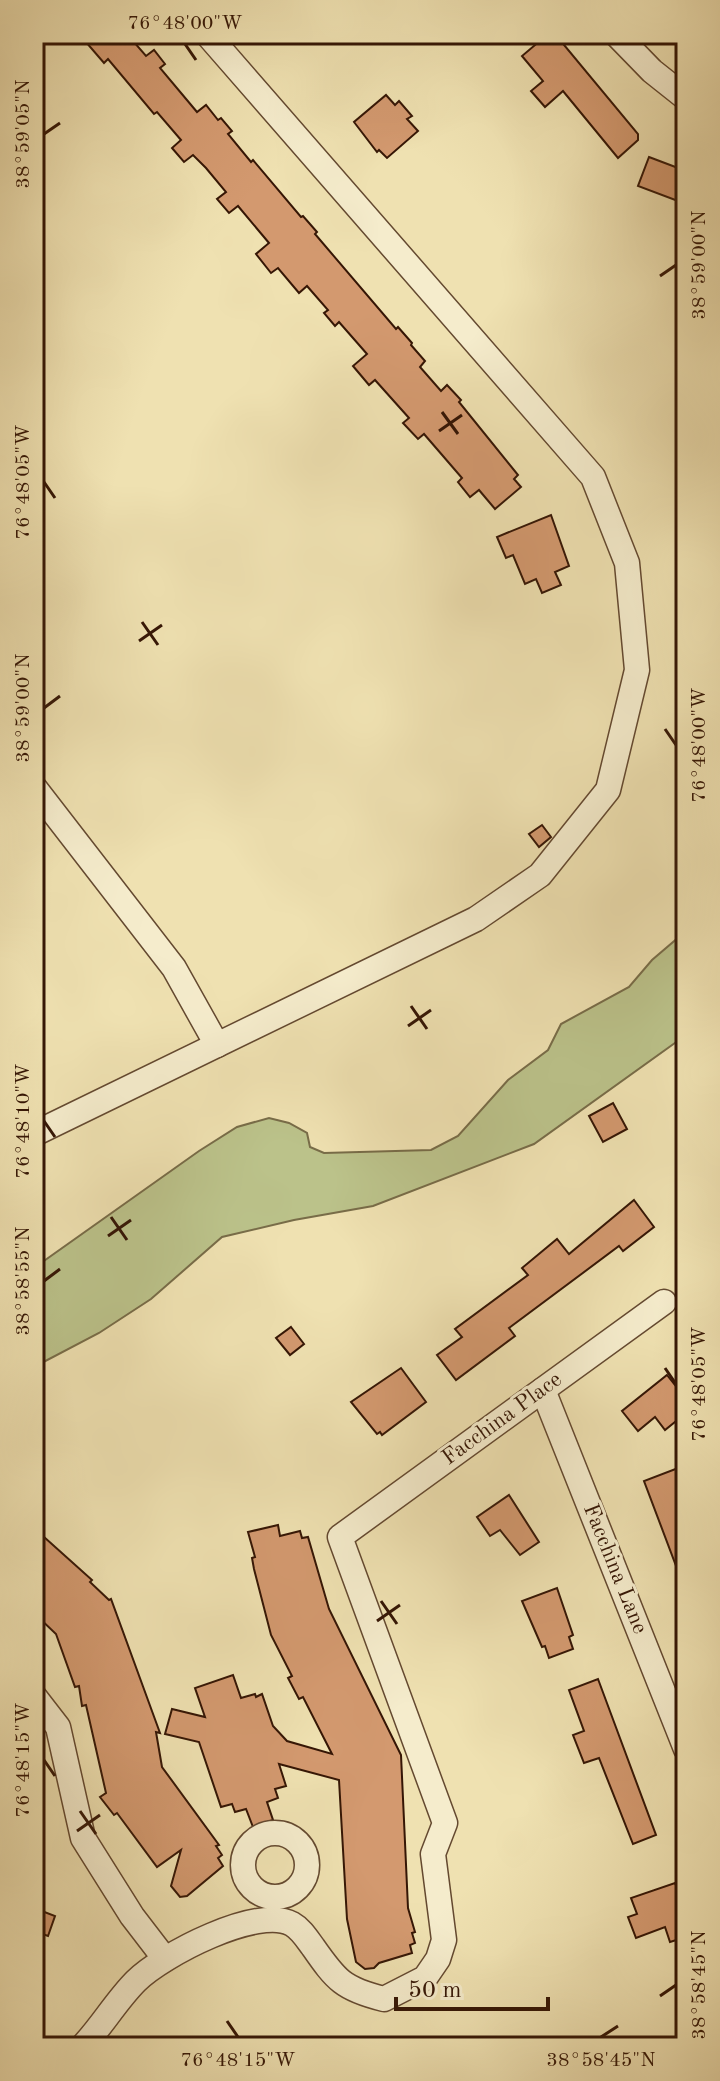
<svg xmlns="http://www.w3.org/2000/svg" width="720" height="2081" viewBox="0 0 720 2081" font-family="'Old Standard TT',serif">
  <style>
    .green { fill: #bbc28a; stroke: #786c48; stroke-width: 2 }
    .building { fill: #d3996f; stroke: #351605; stroke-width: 2 }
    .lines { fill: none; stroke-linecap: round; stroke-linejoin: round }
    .street-casing { stroke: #644930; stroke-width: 27 }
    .street { stroke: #f5eccc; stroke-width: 24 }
    .ticks { fill: none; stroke: #351605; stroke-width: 3 }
    .labels { text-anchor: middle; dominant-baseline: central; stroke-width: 6; stroke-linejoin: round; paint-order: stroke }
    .street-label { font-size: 22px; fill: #351605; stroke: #f5eccc }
    .neatline { fill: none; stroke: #351605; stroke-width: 3 }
    .ticks-label { font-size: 20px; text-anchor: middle; fill: #351605 }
  </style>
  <rect width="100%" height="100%" fill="#efe1b1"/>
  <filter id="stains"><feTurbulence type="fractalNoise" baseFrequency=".0025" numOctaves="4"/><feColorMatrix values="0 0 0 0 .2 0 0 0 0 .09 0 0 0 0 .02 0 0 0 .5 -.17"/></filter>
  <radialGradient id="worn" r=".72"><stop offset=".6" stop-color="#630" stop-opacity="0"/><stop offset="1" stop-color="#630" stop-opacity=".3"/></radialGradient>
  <polygon class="green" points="686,931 686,1035 534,1144 373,1206 294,1220 222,1237 151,1299 99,1333 34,1367 34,1268 199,1151 237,1127 269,1118 289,1123 307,1133 310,1147 324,1153 431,1150 458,1136 508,1080 548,1050 561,1024 629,987 652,960"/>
  <g class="building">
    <polygon points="79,34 127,34 146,56 154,50 165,64 160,68 197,112 206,105 218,120 221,118 232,131 228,134 251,162 253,160 301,217 303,216 317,232 315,234 396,329 398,327 412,343 411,345 425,361 420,367 441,391 447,385 461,400 459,402 518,475 514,479 521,487 495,509 479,490 470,497 458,482 462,478 424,434 418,439 403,423 409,418 375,380 369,385 353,366 367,354 339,322 335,326 324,313 328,310 307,286 299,293 278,268 271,273 256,254 269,243 238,206 229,213 217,199 226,192 206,168 193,155 184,162 172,148 181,140 157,112 154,114 108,59 104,63"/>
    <polygon points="548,34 555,34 638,134 638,140 618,158 563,91 545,107 531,91 543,81 522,56"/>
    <polygon points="386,95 395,105 399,101 412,116 407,119 418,131 387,158 379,150 377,152 354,122"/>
    <polygon points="649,157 686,171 686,204 638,186"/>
    <polygon points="551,515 569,566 555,572 561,585 542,593 536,579 525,584 513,555 506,558 497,537"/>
    <polygon points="542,825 551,837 539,847 529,834"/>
    <polygon points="613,1103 627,1129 603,1142 589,1116"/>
    <polygon points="634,1200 654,1227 623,1251 619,1246 509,1328 515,1336 456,1380 437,1355 462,1337 455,1329 528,1275 522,1268 557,1239 569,1254"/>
    <polygon points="291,1327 304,1344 290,1355 276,1338"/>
    <polygon points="401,1368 426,1402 382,1435 380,1432 377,1434 351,1402"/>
    <polygon points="667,1375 686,1399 686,1413 665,1430 655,1417 638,1431 622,1411"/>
    <polygon points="686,1465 686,1587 684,1587 644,1481"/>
    <polygon points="509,1495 539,1542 520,1555 500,1530 490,1536 477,1517"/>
    <polygon points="278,1525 280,1536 300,1531 302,1538 308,1537 329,1609 401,1755 408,1908 415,1932 412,1933 415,1943 410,1945 412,1953 379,1963 374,1968 365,1969 356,1962 347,1919 339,1780 279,1764 286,1786 275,1789 278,1798 267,1802 273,1820 253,1827 246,1809 235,1812 232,1804 221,1807 199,1742 165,1734 172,1709 205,1717 195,1688 233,1675 241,1698 255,1694 256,1697 262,1694 273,1726 287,1741 332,1754 303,1697 299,1699 288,1678 292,1676 271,1635 254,1569 252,1558 255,1557 248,1532"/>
    <polygon points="34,1528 92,1580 90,1582 109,1600 111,1599 160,1733 156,1732 162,1767 219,1845 216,1846 222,1855 218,1858 223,1866 187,1896 180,1897 171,1886 181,1850 157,1867 117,1813 114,1815 100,1797 106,1793 86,1705 82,1706 79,1686 75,1687 56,1634 34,1613"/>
    <polygon points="557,1588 573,1635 569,1637 573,1649 549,1658 545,1646 542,1647 522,1601"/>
    <polygon points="598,1679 656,1835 633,1844 599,1758 584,1763 573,1735 584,1731 569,1690"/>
    <polygon points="675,1883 679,1894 686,1891 686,1937 670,1942 665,1927 636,1938 628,1917 637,1914 631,1898"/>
    <polygon points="34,1908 55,1916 48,1936 34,1931"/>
  </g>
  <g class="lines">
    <defs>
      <g id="street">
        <polyline points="616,34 652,71 686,98"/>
        <polyline points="34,787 174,968 217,1045"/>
        <polyline points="34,1134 476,919 540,875 608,790 637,670 627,563 593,477 207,34"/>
        <polyline points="543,1390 686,1749"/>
        <polyline points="34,1696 58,1727 83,1838 132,1916 165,1959"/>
        <circle cx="275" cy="1865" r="32"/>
        <path d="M82,2047C102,2026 116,2001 136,1981C162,1955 258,1905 292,1924C301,1929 307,1939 313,1947C336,1980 343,1989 384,1999L425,1978L438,1959L444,1940L433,1854L445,1823L340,1537L664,1302"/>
      </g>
    </defs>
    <use href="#street" class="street-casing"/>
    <use href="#street" class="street"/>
  </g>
  <path class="ticks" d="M185,44L196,60M44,134L60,123M660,276L676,265M442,412L458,434M439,431L462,415M44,482L55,498M142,622L158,645M139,641L162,625M44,708L60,696M665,729L676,745M411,1006L427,1029M408,1026L431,1010M44,1121L55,1137M111,1217L127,1240M108,1236L131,1220M44,1281L60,1269M665,1368L676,1384M381,1601L397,1624M377,1621L400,1605M44,1760L55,1776M80,1811L96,1834M77,1831L100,1815M660,1996L676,1985M227,2021L238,2037M601,2037L618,2026"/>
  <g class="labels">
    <g class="street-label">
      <text transform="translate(502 1419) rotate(-36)">Facchina Place</text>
      <text transform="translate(615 1569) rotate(68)">Facchina Lane</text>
    </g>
  </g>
  <rect width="720" height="2081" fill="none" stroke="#efe1b1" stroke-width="88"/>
  <path d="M396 1997v12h152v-12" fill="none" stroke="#351605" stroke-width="4"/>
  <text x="408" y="1997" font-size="24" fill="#351605" stroke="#f5eccc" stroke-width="6" paint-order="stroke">50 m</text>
  <rect x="44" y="44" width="632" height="1993" class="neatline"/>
  <g class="ticks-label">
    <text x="185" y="29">76°48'00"W</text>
    <text transform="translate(22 134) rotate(-90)" y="7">38°59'05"N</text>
    <text transform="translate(698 265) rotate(-90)" y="7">38°59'00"N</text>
    <text transform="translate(22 482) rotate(-90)" y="7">76°48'05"W</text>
    <text transform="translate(22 708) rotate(-90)" y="7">38°59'00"N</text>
    <text transform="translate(698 745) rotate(-90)" y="7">76°48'00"W</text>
    <text transform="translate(22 1121) rotate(-90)" y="7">76°48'10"W</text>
    <text transform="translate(22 1281) rotate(-90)" y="7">38°58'55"N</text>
    <text transform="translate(698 1384) rotate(-90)" y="7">76°48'05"W</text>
    <text transform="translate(22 1760) rotate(-90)" y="7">76°48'15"W</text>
    <text transform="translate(698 1985) rotate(-90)" y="7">38°58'45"N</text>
    <text x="238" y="2066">76°48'15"W</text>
    <text x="601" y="2066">38°58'45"N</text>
  </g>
  <rect width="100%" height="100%" filter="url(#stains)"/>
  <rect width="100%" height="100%" fill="url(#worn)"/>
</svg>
